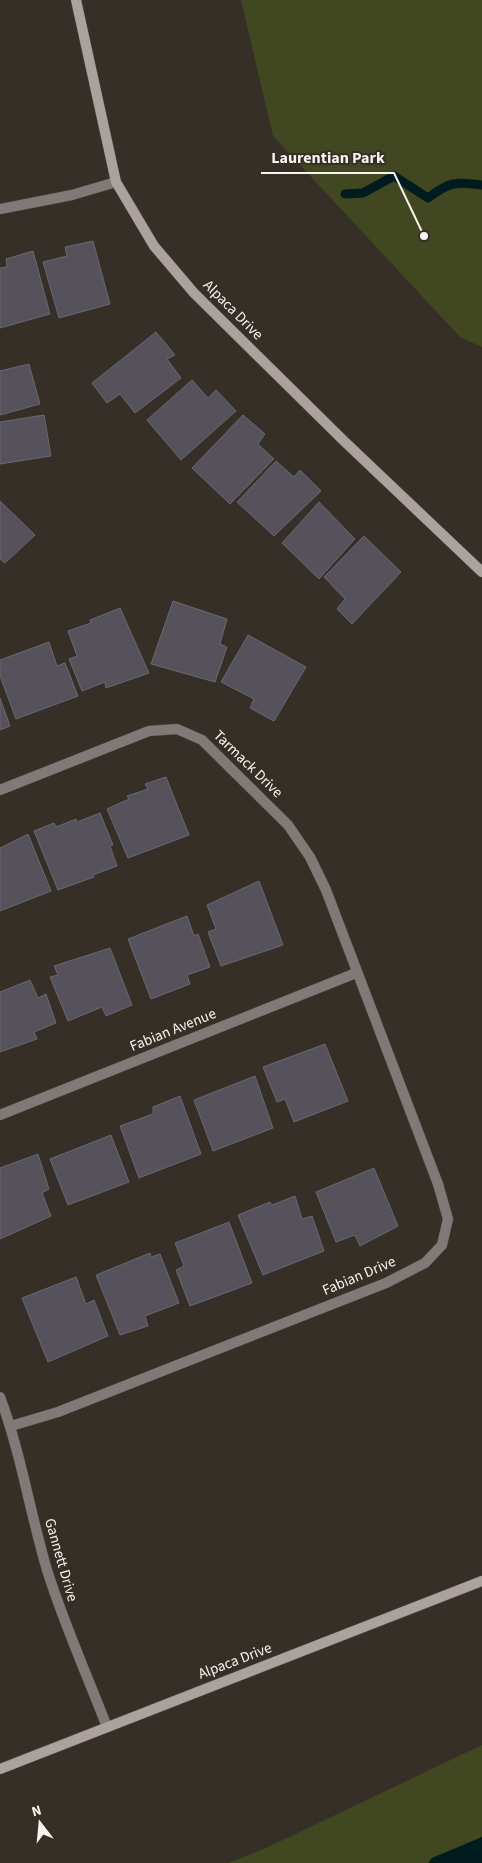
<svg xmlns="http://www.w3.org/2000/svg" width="482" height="1863" viewBox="0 0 482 1863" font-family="'Source Sans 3',sans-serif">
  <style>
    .green { fill: #404721 }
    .water { fill: #001c1e }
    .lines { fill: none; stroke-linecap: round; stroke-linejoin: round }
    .stream { stroke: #001c1e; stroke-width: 9 }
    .building { fill: #56525c; stroke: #6b6771 }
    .street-casing { stroke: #514a43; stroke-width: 11 }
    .secondary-casing { stroke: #514a43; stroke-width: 11 }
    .street { stroke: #7f7978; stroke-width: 10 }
    .secondary { stroke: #aba2a0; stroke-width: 10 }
    .labels { text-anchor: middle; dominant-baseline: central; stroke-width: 4; stroke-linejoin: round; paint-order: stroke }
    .street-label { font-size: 15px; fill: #f7f3ee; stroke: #362f27 }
    .leader { fill: none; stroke: #f7f3ee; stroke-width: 2 }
    .callout-dot { fill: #f7f3ee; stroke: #362f27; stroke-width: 2 }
    .callout-label { font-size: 16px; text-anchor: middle; font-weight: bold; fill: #f7f3ee; stroke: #362f27; stroke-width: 4; stroke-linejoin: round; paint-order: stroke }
  </style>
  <rect width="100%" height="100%" fill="#362f27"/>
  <g class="green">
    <polygon points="241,0 482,0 482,347 460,337 273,136"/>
    <polygon points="482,1745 482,1863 228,1863 266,1848"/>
  </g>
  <polygon class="water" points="482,1837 482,1863 428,1863 432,1858"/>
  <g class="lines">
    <path class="stream" d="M345,194L363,193L394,176L428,198C449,182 456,181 482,185"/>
  </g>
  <g class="building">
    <polygon points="93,241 110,304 59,318 43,262 67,256 65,247"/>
    <polygon points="33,251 50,314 0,328 0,268 7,267 6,259"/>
    <polygon points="156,332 175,355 167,359 181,378 135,413 120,394 107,403 92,383"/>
    <polygon points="29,364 40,404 0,415 0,371"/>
    <polygon points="192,380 208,398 216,390 236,411 181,460 147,420"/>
    <polygon points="44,415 51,456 0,464 0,422"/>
    <polygon points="243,415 265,434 258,444 274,459 230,504 192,468"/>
    <polygon points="276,461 294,477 300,470 321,491 274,536 237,502"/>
    <polygon points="0,501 35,535 5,563 0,559"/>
    <polygon points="319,502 355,539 319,579 282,543"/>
    <polygon points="364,536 401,572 352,624 337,609 345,599 324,577"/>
    <polygon points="173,601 227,619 220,644 227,647 215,682 151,664"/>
    <polygon points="120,608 149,673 106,688 105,682 82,691 69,659 77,656 68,631 91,623 90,620"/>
    <polygon points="248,635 306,667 274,721 250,708 254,699 221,682"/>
    <polygon points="49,642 57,666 65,663 78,696 16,719 0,676 0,660"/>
    <polygon points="0,698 10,726 0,730"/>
    <polygon points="166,777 189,835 128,858 107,809 129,799 127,796 148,789 145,784"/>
    <polygon points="100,813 113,845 110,846 117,866 93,875 94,877 58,890 34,831 54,823 56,827 76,819 77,822"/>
    <polygon points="28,834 51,891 0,911 0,848"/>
    <polygon points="259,881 283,945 221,966 208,932 216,929 207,905"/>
    <polygon points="187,916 194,936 198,934 210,967 187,975 190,984 151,999 128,939"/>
    <polygon points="110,948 132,1005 106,1016 102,1007 68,1021 50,977 58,975 54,966"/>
    <polygon points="30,980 38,998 46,994 56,1023 34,1032 37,1039 0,1052 0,992"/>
    <polygon points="325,1044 348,1101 294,1122 285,1099 277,1102 263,1067"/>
    <polygon points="255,1076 273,1128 213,1151 194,1100"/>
    <polygon points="180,1096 201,1154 139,1178 120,1126 153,1114 153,1107"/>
    <polygon points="111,1135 129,1182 68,1205 50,1159"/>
    <polygon points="38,1154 49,1189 42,1193 51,1216 0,1239 0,1168"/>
    <polygon points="374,1168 398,1226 360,1246 355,1235 336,1242 316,1192"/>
    <polygon points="295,1196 302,1219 312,1216 324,1251 263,1275 238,1215 270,1202 272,1205"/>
    <polygon points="229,1222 252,1283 190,1306 176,1270 184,1266 175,1243"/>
    <polygon points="150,1253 151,1257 160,1254 179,1303 145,1316 148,1326 120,1335 96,1275"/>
    <polygon points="76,1277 86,1304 94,1300 108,1336 48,1362 22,1298"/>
  </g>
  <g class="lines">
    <defs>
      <g id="street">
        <polyline points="0,209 72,195 116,182"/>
        <polyline points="0,790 149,731 177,729 202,740 288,825 310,857 326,890 438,1184 448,1219 442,1245 425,1263 386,1283 58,1412 11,1426"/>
        <polyline points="0,1115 356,973"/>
        <path d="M0,1397C21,1453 30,1513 47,1570C64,1624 87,1675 107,1727"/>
      </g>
      <g id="secondary">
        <polyline points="76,0 116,182 154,246 194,293 344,441 482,572"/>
        <polyline points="0,1769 482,1581"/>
      </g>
    </defs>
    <use href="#street" class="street-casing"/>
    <use href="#secondary" class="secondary-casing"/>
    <use href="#street" class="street"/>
    <use href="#secondary" class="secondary"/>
  </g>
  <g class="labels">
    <g class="street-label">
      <text transform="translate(233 310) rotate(45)">Alpaca Drive</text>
      <text transform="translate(248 764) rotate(44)">Tarmack Drive</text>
      <text transform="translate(173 1030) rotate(-22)">Fabian Avenue</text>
      <text transform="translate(359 1276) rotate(-23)">Fabian Drive</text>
      <text transform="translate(61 1560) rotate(74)">Gannett Drive</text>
      <text transform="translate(235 1661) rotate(-21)">Alpaca Drive</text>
    </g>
  </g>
  <path class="leader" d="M424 236L394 173H261"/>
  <circle class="callout-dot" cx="424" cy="236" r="5"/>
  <g class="callout-label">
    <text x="328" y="163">Laurentian Park</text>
  </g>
  <g transform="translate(40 1823) rotate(344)" stroke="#362f27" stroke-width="4" paint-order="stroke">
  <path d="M0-4L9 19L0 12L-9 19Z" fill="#f7f3ee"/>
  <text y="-8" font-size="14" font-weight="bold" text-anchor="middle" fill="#f7f3ee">N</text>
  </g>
</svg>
